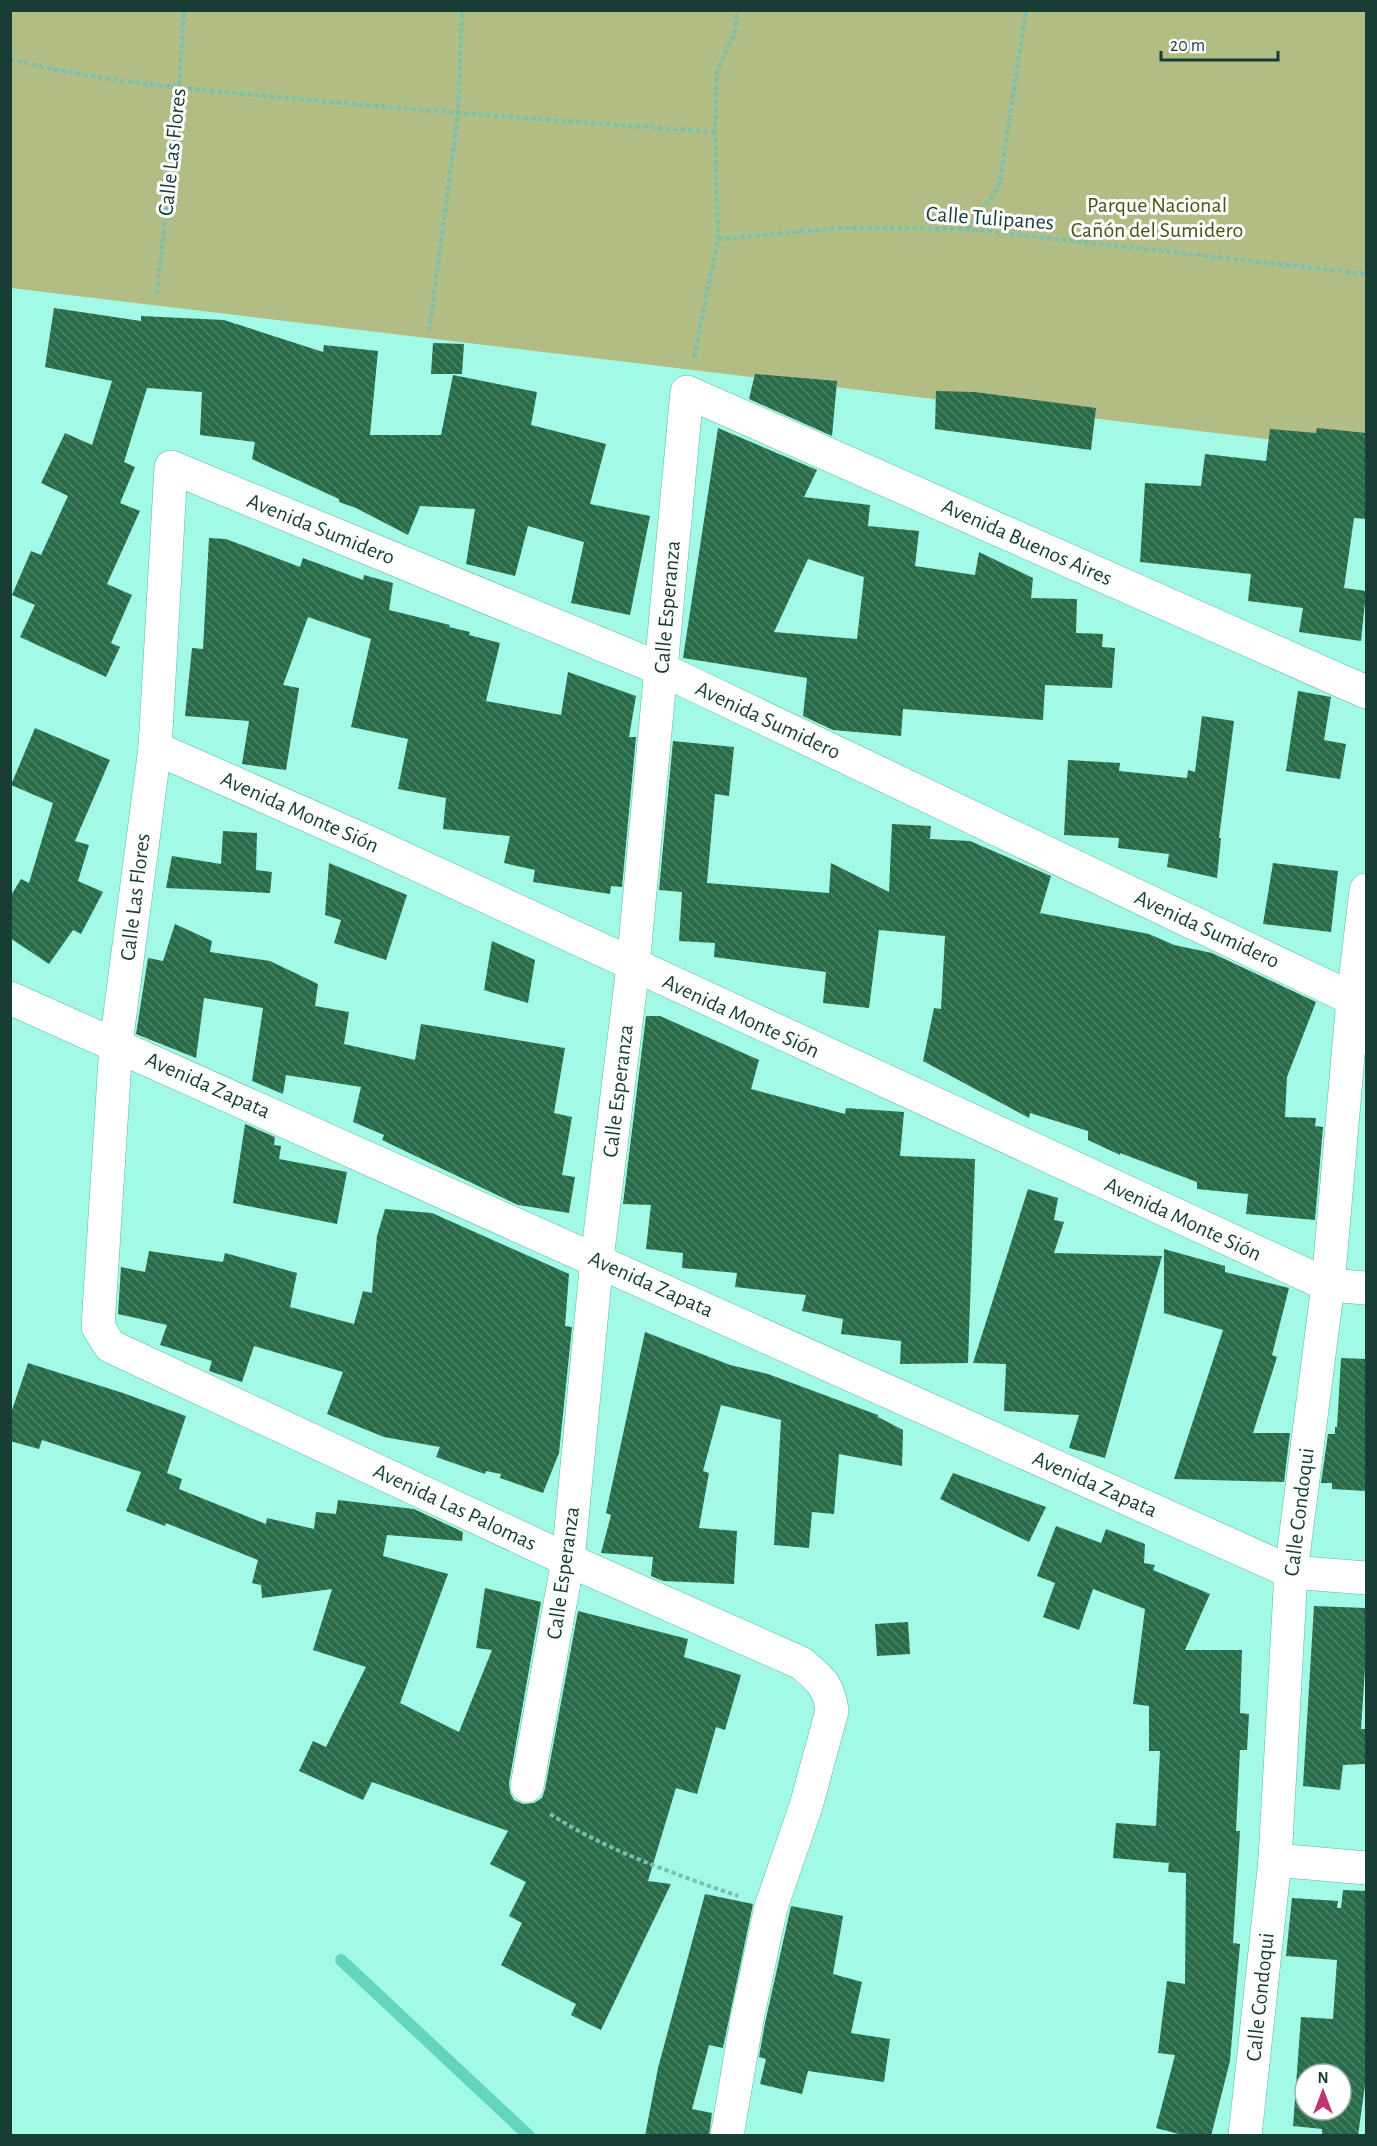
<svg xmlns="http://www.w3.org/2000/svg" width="1377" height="2146" viewBox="0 0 1377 2146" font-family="'Alegreya Sans',sans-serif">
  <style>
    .park { fill: #b1bd85 }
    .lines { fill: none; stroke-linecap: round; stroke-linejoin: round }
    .stream { stroke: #63d5be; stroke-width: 12 }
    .building { fill: url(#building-back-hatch); fill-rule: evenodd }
    .street-casing { stroke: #5eb6a3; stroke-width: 34 }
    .path { stroke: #77c0b0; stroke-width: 4; stroke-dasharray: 4.5 3; stroke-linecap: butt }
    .street { stroke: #fff; stroke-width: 33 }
    .labels { text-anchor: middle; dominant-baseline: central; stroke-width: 6; stroke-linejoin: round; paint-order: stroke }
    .street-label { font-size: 22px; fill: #173d35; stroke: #fff }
    .park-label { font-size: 22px; fill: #4a5316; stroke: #fff }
  </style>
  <defs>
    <pattern id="building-back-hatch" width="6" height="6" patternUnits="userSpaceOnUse" patternTransform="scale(1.5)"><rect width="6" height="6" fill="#276b48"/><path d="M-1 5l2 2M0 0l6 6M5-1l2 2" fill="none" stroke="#4c8266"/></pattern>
  </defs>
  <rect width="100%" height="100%" fill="#a2fae6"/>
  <polygon class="park" points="11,11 1366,11 1366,451 11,288"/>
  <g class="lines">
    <polyline class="stream" points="341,1960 529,2136"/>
  </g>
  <g class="building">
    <polygon points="54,308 141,321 141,316 224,320 323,352 324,345 378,351 370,435 441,435 453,375 537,392 531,425 606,444 590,504 650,516 630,615 571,603 584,542 528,526 515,576 466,564 475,509 420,506 408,535 356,508 339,502 339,499 252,459 255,442 200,435 202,392 147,388 124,462 135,467 120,503 140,511 107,584 132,595 111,643 120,647 106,677 20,637 35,605 12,595 31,551 41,555 68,496 41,483 65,433 92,445 112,381 45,367"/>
    <polygon points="433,343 464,344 462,374 431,374"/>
    <polygon points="755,374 837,381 832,436 749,399"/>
    <polygon points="936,391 975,392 1096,408 1091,450 935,429"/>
    <path d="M718,428L817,470L804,497L870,505L868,526L919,531L915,566L975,575L979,552L1033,578L1031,598L1077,599L1076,633L1103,634L1102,647L1115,648L1112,688L1045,685L1043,720L903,709L901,736L833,730L803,716L807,678L683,658ZM808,559L864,577L857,639L774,632Z"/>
    <polygon points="1317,428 1366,433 1366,519 1354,518 1344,588 1366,591 1361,641 1299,632 1303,608 1248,601 1251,574 1140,562 1145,483 1201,486 1205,454 1266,461 1270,429 1316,433"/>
    <polygon points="209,538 226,539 300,567 303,558 363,580 364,575 393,583 389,610 450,625 449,627 470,632 469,635 500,643 486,701 561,715 568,672 636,696 629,737 636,737 622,887 611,886 610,894 533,882 535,870 504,863 510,836 443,829 446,798 398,789 408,739 351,727 371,639 308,617 283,685 299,688 286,770 242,764 249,721 185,716 192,648 203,649"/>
    <polygon points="1298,691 1331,697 1324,740 1346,744 1340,779 1286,771"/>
    <polygon points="1202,716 1234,721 1219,838 1221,838 1217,878 1167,867 1169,854 1118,848 1119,838 1064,835 1068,760 1120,763 1119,771 1187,778 1188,770 1195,772"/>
    <polygon points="35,728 110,760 75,841 89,845 78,881 103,892 81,934 73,930 49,964 10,938 10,897 21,879 29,883 53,803 11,785"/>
    <polygon points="673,741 734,747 729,796 715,794 707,883 829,893 831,863 889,892 892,824 931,826 930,839 970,841 1051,876 1040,913 1149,934 1174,945 1212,953 1316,1002 1287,1077 1285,1117 1316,1118 1315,1126 1323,1127 1315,1220 1246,1214 1248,1194 1197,1189 1197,1182 1120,1153 1120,1155 1088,1140 1088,1131 1030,1113 1029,1118 923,1061 934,1008 941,1009 945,936 879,930 869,1008 823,1003 826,972 714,957 715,943 679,941 682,892 659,890"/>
    <polygon points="223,831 257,833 256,870 272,872 270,893 166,888 172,856 221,864"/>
    <polygon points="329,863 407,895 386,960 334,943 341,920 325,915"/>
    <polygon points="1273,863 1338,871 1331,932 1263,924"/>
    <polygon points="175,924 212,941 210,952 270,961 318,984 315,1006 349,1012 344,1044 415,1060 421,1024 565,1048 554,1113 572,1117 562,1175 575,1177 569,1213 518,1205 382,1140 384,1135 353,1122 361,1087 286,1075 283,1094 252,1081 263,1008 204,998 196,1058 136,1034 148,958 163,961"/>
    <polygon points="492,941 535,960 528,1003 484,990"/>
    <polygon points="646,1016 660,1016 759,1060 751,1089 845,1114 846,1108 904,1112 900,1156 975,1159 968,1363 900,1364 901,1341 841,1334 843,1319 802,1311 806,1295 735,1287 737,1273 682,1268 683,1253 646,1249 651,1205 623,1204"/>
    <polygon points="245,1124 275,1137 274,1145 281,1146 279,1159 347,1172 337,1224 233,1203"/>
    <polygon points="1028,1189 1058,1198 1054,1220 1064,1222 1054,1253 1162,1256 1105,1458 1069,1448 1079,1415 1004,1411 1006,1364 973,1363"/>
    <polygon points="385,1209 432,1213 569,1274 565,1326 572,1327 559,1453 543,1493 500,1478 501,1474 486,1471 485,1474 436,1457 440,1447 384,1437 327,1414 343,1372 254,1346 242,1382 209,1371 212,1361 160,1345 167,1325 118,1314 121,1267 145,1272 149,1251 223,1262 225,1253 297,1273 290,1307 354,1324 363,1291 372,1293 377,1236"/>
    <polygon points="1164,1249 1225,1266 1225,1272 1289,1288 1272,1355 1277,1357 1253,1433 1290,1433 1284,1482 1174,1479 1223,1330 1164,1313"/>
    <polygon points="645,1332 730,1365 768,1374 878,1415 878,1417 903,1430 902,1466 839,1454 834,1514 812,1512 809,1548 774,1545 781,1420 721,1405 703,1471 709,1473 699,1528 737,1531 734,1584 663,1581 651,1576 653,1557 601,1553 611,1515 606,1513"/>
    <polygon points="1341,1358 1366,1359 1366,1491 1332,1489 1332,1483 1321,1483 1328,1434 1335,1434 1335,1427 1337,1427"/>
    <polygon points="28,1363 123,1393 186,1416 167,1473 182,1479 179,1489 266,1524 267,1518 314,1529 316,1512 336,1514 338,1500 414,1509 463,1532 462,1541 387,1535 383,1556 448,1574 400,1703 459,1732 492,1650 476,1648 485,1588 541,1602 509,1783 510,1793 514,1800 523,1804 534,1803 542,1798 545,1789 578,1611 688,1639 684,1657 741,1675 725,1730 716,1727 697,1794 676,1788 648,1881 671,1884 601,2030 571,2015 576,2004 501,1965 522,1923 509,1916 526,1882 490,1864 508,1831 372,1782 363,1800 299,1771 313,1741 326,1747 366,1667 313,1650 332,1589 262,1598 261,1585 252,1583 258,1560 166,1523 165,1526 126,1511 141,1472 42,1440 39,1449 10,1441 10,1416"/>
    <polygon points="953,1473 1046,1507 1029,1542 940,1499"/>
    <polygon points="1056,1526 1101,1543 1106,1529 1145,1544 1144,1563 1155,1565 1153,1570 1210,1594 1185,1650 1242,1650 1240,1713 1249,1714 1247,1750 1240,1750 1236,1831 1240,1831 1233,1943 1240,1944 1230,2061 1211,2136 1186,2136 1156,2128 1175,2055 1158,2053 1167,1981 1185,1984 1186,1873 1168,1872 1169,1863 1113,1858 1116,1823 1156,1826 1160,1751 1149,1751 1149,1706 1133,1704 1145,1609 1093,1589 1079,1630 1043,1617 1055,1583 1037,1576"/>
    <polygon points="1314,1606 1366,1608 1366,1653 1361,1729 1366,1729 1366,1764 1343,1765 1340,1790 1303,1786"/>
    <polygon points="908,1622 910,1654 877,1656 875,1624"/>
    <path d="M1343,1890L1366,1891L1365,2085L1358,2136H1322V2129L1293,2126L1301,2017L1333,2019L1337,1960L1286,1956L1292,1898L1338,1901L1337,1908H1341ZM1305,2074H1341V2110H1305Z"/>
    <polygon points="705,1894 753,1904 723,2048 709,2045 692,2109 712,2113 709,2136 645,2136 658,2068"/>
    <polygon points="791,1906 843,1916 833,1974 862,1982 851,2033 890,2039 884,2082 808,2071 802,2094 760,2084 766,2059 759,2057 765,2023"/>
  </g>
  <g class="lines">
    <defs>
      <g id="street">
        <polyline points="155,748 368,842 1328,1285 1366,1288"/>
        <polyline points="10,998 1291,1572 1366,1578"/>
        <polyline points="527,1786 568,1560 597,1259 633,966 687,392 1366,692"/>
        <polyline points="1275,1860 1366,1868"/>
        <path d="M727,2136L747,2019L771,1907L806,1806L832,1711C829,1685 820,1679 801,1663L568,1560L110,1346L98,1327L116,1044L155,748L171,467L661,669L1353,999H1366"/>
        <polyline points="1245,2136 1275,1860 1291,1572 1328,1285 1353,999 1366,890"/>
      </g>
    </defs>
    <use href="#street" class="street-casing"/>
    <g class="path">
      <path d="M10,59C104,83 203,90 298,99C437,112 576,122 715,132"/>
      <polyline points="968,229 999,187 1026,10"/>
      <polyline points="718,239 842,228 967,229 1366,274"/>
      <polyline points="157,294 179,88 184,10"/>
      <polyline points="429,331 458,114 462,10"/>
      <polyline points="694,357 718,239 715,132 717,71 735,32 737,10"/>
      <path d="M550,1814C608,1851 672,1873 738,1896"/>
    </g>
    <use href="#street" class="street"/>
  </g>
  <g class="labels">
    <g class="street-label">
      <text transform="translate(172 152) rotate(-84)">Calle Las Flores</text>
      <text transform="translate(990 218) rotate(4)">Calle Tulipanes</text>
      <text transform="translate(321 529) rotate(22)">Avenida Sumidero</text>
      <text transform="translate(1027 542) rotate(24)">Avenida Buenos Aires</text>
      <text transform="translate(667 607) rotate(-85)">Calle Esperanza</text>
      <text transform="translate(768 720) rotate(25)">Avenida Sumidero</text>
      <text transform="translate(300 812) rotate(24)">Avenida Monte Sión</text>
      <text transform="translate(135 897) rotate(-83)">Calle Las Flores</text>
      <text transform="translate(1207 929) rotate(25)">Avenida Sumidero</text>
      <text transform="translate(741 1016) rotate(25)">Avenida Monte Sión</text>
      <text transform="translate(208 1085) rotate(24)">Avenida Zapata</text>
      <text transform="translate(618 1091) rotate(-83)">Calle Esperanza</text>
      <text transform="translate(1183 1219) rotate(25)">Avenida Monte Sión</text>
      <text transform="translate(651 1284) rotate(24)">Avenida Zapata</text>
      <text transform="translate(1095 1484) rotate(24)">Avenida Zapata</text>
      <text transform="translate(455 1507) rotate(25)">Avenida Las Palomas</text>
      <text transform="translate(1299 1512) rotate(-83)">Calle Condoqui</text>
      <text transform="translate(563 1573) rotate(-82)">Calle Esperanza</text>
      <text transform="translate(1260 1997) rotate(-84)">Calle Condoqui</text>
    </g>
    <g class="park-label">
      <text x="1157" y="205">Parque Nacional<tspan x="1157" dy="25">Cañón del Sumidero</tspan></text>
    </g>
  </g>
  <rect width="1377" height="2146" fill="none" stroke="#173d35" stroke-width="24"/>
  <g transform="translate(1323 2092)"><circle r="28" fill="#ffffff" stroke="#a2b1ae" stroke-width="1.5"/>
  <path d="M0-4.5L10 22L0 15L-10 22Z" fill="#be3572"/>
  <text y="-9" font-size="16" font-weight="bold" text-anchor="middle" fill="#173d35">N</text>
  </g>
  <path d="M1161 51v9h117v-9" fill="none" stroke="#173d35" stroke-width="3"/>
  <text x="1170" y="51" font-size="18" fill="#173d35" stroke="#ffffff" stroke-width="4.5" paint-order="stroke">20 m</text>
</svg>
